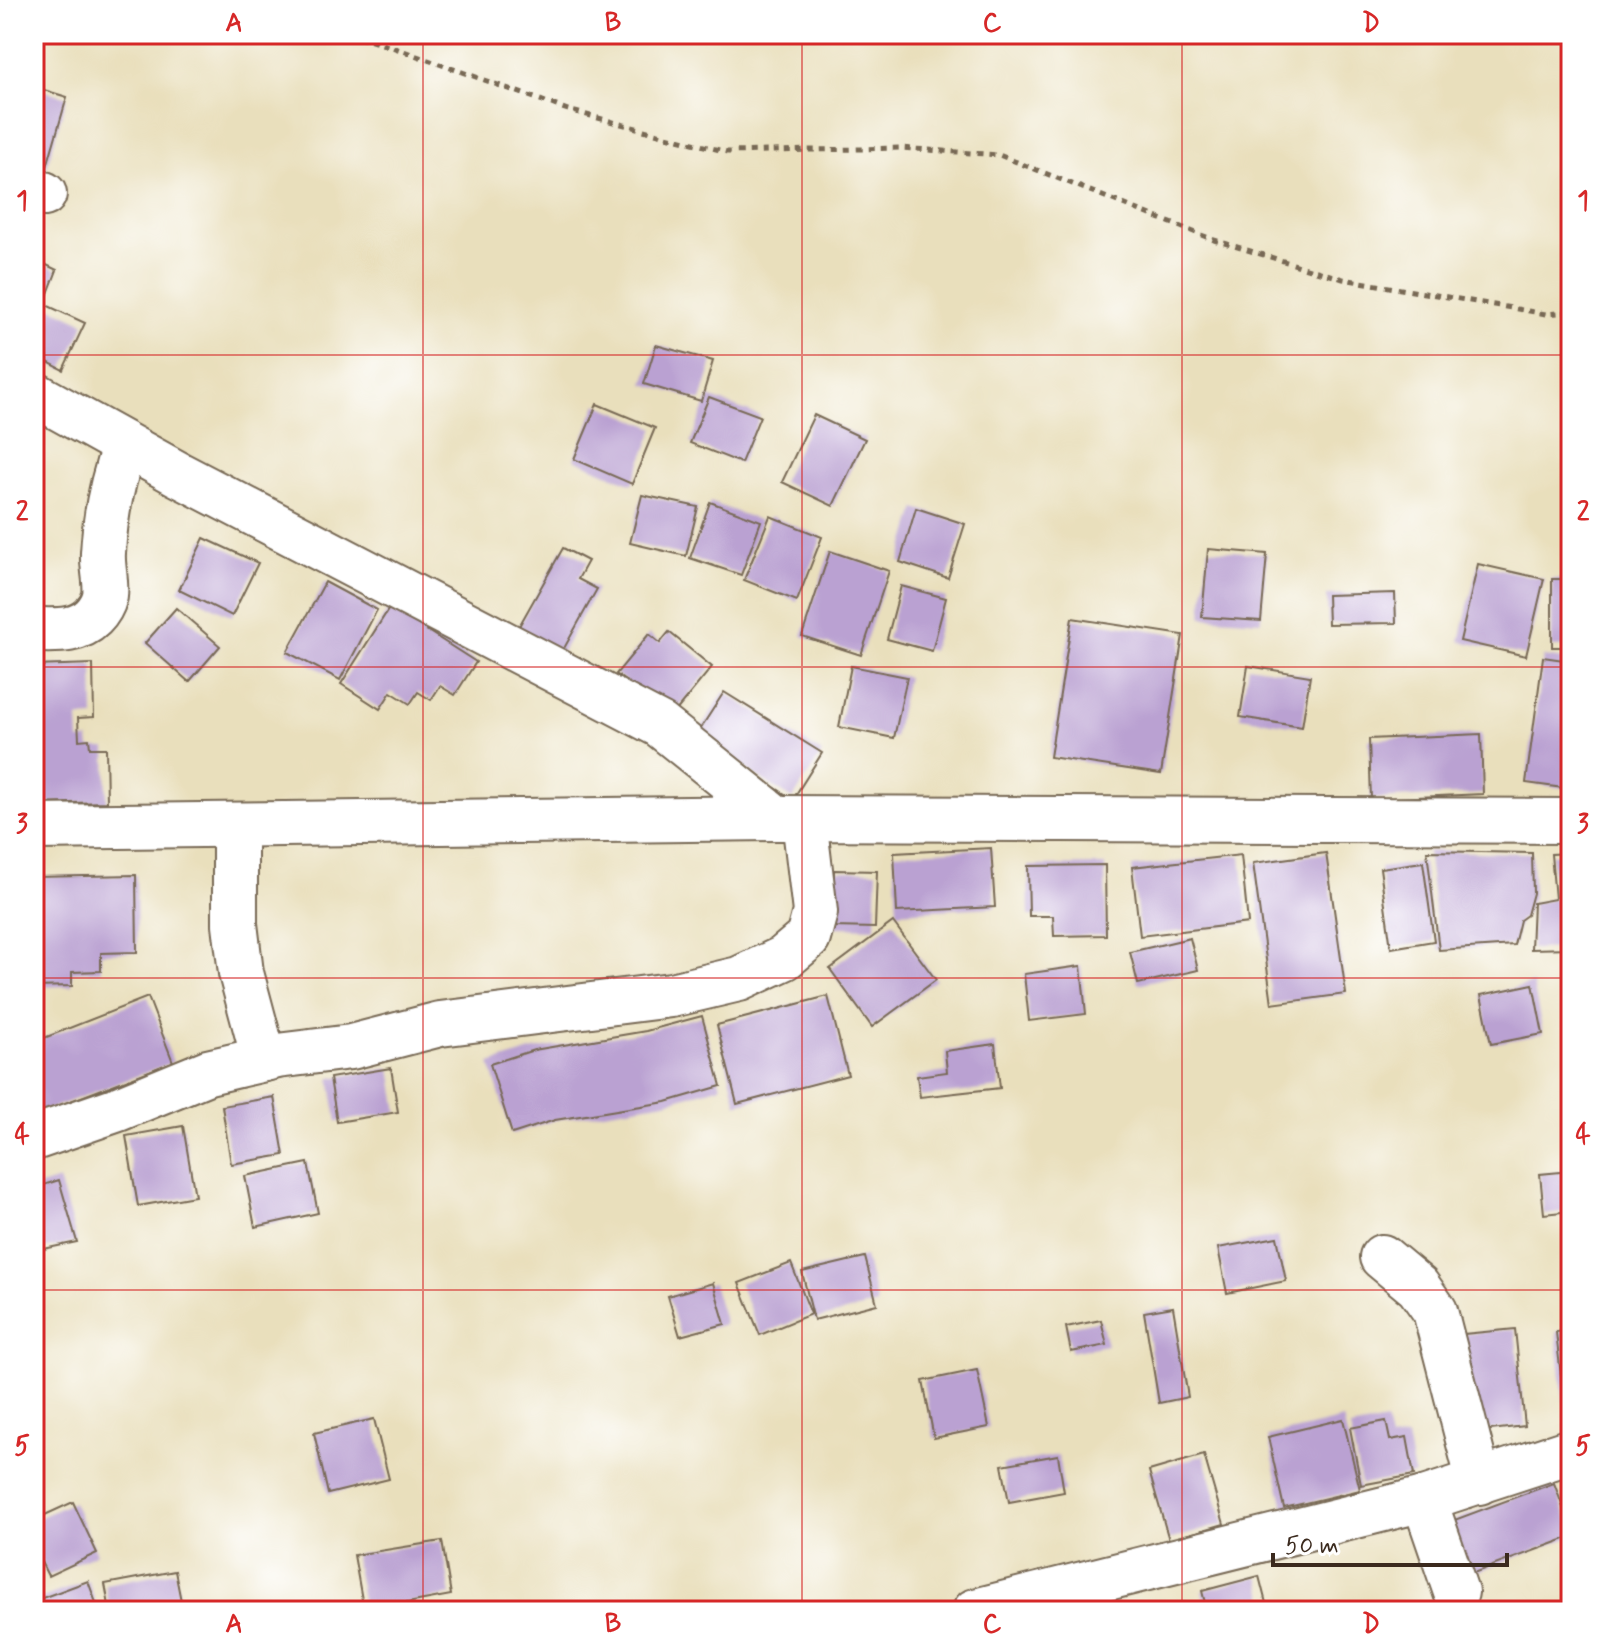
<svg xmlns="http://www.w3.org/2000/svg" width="1605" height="1645" viewBox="0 0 1605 1645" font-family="Mynerve,sans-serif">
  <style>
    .building { fill: #baa1d2 }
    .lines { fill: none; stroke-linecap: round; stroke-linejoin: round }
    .minor-casing { stroke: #786955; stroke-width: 48 }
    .major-casing { stroke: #786955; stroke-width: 48 }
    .path { stroke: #786955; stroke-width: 5; stroke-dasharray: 6 6; stroke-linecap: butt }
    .minor { stroke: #fff; stroke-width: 44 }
    .major { stroke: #fff; stroke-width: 44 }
    .grid { fill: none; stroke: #d62828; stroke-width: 2; stroke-opacity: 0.55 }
    .neatline { fill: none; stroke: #d62828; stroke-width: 3 }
    .grid-label { font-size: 26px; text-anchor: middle; font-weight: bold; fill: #d62828 }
  </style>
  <rect width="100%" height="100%" fill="#fff"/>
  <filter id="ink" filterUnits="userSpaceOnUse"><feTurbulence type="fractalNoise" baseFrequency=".0125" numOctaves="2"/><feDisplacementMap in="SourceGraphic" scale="16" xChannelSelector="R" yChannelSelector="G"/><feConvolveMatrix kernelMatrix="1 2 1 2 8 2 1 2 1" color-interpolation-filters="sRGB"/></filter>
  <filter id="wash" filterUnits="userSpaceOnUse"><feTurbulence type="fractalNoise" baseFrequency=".006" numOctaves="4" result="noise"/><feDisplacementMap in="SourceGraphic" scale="32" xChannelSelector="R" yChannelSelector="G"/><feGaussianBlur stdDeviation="1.8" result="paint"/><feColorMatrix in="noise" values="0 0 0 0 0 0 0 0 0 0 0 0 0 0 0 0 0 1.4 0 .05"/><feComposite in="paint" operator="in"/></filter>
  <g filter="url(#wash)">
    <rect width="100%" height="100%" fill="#e9dfbc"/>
    <g id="blocks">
      <g class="building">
        <polygon points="34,87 67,97 46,170 34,166"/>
        <polygon points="34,259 57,270 44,304 85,323 63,370 34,355"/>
        <polygon points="656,345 713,361 701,401 644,384"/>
        <polygon points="709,397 760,416 741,463 690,443"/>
        <polygon points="597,404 655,428 632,484 574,459"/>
        <polygon points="814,415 865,439 833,506 782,482"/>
        <polygon points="642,495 698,507 686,556 630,543"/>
        <polygon points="710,502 761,521 741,575 690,558"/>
        <polygon points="916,508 965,524 948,578 900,562"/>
        <polygon points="770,516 822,537 797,601 744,580"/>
        <polygon points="204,538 258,563 232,616 179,590"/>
        <polygon points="563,548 588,561 578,579 597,589 562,652 518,628"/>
        <polygon points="1208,549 1267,554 1261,621 1202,617"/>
        <polygon points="830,551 889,571 861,655 802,636"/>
        <polygon points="1478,564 1544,579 1526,656 1460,641"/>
        <rect x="1552" y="579" width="19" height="68"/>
        <polygon points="325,582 377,610 340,680 287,652"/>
        <polygon points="901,586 946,598 932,651 887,639"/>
        <polygon points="1395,593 1396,623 1328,624 1327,595"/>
        <polygon points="390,607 476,662 455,695 440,686 431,700 418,692 410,704 391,692 380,709 341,684"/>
        <polygon points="176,608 220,646 189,682 145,643"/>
        <polygon points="1072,618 1183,635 1161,774 1050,757"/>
        <polygon points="669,632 712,667 671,717 616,674 649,634 660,643"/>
        <polygon points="1543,657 1571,661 1571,789 1526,783"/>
        <polygon points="93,664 94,717 78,718 79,740 89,739 90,748 106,748 107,802 34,804 34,740 37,740 36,715 34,715 34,666"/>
        <polygon points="851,666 907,677 894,738 839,727"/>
        <polygon points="1248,666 1310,676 1302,727 1240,717"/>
        <polygon points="724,692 822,753 793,799 695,737"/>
        <polygon points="1481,734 1483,794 1371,799 1369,739"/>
        <polygon points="991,848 995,907 897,912 894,853"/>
        <polygon points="1427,851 1532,853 1533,893 1527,915 1520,920 1514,945 1439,950"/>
        <polygon points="1326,853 1346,994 1272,1004 1253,863"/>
        <polygon points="1571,853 1571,948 1531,949 1533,903 1555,899 1551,854"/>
        <polygon points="1241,855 1248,923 1140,936 1132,867"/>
        <polygon points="1423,862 1434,941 1391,948 1380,868"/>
        <polygon points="1105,865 1106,935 1054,936 1053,916 1029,916 1028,866"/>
        <polygon points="834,870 877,871 875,928 833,927"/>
        <polygon points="136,875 137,952 101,953 101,971 72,972 72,986 34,987 34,877"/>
        <polygon points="893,922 936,980 872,1027 830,969"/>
        <polygon points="1190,938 1198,970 1138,984 1130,952"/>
        <polygon points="1081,966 1086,1014 1029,1021 1024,974"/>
        <polygon points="1533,984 1543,1034 1491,1044 1481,995"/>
        <polygon points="828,996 848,1075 737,1104 717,1025"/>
        <polygon points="148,997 173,1062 34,1115 34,1061 39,1040"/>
        <polygon points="702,1016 721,1086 666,1102 555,1120 512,1134 490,1064 534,1050 646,1031"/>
        <polygon points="995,1044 1000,1088 920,1097 917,1076 947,1072 945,1051"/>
        <polygon points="391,1068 398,1112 337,1122 330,1078"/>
        <polygon points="274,1097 284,1155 231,1164 222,1106"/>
        <polygon points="183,1126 195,1196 138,1206 126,1136"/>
        <polygon points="308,1163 318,1213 255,1227 245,1176"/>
        <polygon points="1571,1171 1571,1211 1544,1214 1540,1174"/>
        <polygon points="59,1180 77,1242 34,1251 34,1188"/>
        <polygon points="1277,1237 1286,1281 1227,1293 1218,1248"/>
        <polygon points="865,1257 877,1304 814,1320 802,1272"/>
        <polygon points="791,1263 811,1314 760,1335 739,1283"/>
        <polygon points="713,1283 725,1324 680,1336 668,1296"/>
        <polygon points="1173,1307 1188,1397 1159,1403 1144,1312"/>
        <polygon points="1101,1320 1107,1345 1071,1352 1066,1327"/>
        <polygon points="1515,1329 1525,1426 1473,1432 1464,1334"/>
        <polygon points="1571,1330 1571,1402 1564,1403 1556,1332"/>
        <polygon points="977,1370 989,1427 934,1438 923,1381"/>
        <polygon points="374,1419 389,1479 328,1494 314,1433"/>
        <polygon points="1343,1419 1360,1490 1284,1508 1268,1437"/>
        <polygon points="1386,1421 1390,1440 1407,1437 1414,1475 1361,1485 1350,1428"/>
        <polygon points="1058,1455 1064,1492 1009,1502 1002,1465"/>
        <polygon points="1204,1455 1224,1524 1169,1540 1149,1471"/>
        <polygon points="1554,1483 1571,1529 1571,1537 1468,1575 1449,1522"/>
        <polygon points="73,1502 97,1553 48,1576 34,1548 34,1520"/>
        <polygon points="442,1541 451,1595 364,1611 354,1555"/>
        <polygon points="175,1571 183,1611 110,1611 105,1584"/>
        <polygon points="1259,1576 1268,1611 1207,1611 1202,1591"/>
        <polygon points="88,1581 99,1611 34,1611 34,1601"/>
      </g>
    </g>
  </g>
  <g filter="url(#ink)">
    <use href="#blocks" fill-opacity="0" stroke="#786955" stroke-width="2"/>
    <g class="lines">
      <defs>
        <g id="minor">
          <polyline points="34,191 44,194"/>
          <polyline points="34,394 178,474 660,725 776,818"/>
          <path d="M34,630C54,630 77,633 93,617C98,612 103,604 105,596C107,583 102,567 103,553C105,515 112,481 125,445"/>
          <polyline points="235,825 235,924 241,973 264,1059"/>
          <polyline points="34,1138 118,1109 208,1072 277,1056 351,1047 440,1024 671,995 739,979 784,958 808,938 815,912 804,819"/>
          <polyline points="1382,1257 1418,1287 1435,1311 1479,1482"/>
          <polyline points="1424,1499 1456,1592"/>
          <polyline points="975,1611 1424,1499 1571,1451"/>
        </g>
        <polyline id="major" points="34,827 776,818 1571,821"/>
      </defs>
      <use href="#minor" class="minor-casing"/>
      <use href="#major" class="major-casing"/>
      <polyline class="path" points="347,34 392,47 568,110 727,152 901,148 999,155 1214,240 1343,279 1546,314 1571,312"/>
      <use href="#minor" class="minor"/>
      <use href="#major" class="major"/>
    </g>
  </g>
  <path class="grid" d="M423,34V1611M802,34V1611M1182,34V1611M34,355H1571M34,667H1571M34,978H1571M34,1290H1571"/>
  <rect width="1605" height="1645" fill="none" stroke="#fff" stroke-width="88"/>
  <path d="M1273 1553v12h234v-12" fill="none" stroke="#3b2a1e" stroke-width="4"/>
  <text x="1285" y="1553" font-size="24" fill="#3b2a1e" stroke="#ffffff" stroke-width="6" paint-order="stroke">50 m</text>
  <rect x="44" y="44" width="1517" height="1557" class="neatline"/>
  <g class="grid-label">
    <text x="234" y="31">A</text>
    <text x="613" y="31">B</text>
    <text x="992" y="31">C</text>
    <text x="1371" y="31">D</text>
    <text x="22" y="209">1</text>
    <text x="1583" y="209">1</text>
    <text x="22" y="520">2</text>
    <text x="1583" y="520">2</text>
    <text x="22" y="832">3</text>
    <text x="1583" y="832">3</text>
    <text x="22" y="1143">4</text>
    <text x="1583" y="1143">4</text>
    <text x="22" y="1454">5</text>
    <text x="1583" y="1454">5</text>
    <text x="234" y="1632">A</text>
    <text x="613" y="1632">B</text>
    <text x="992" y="1632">C</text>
    <text x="1371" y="1632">D</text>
  </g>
</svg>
